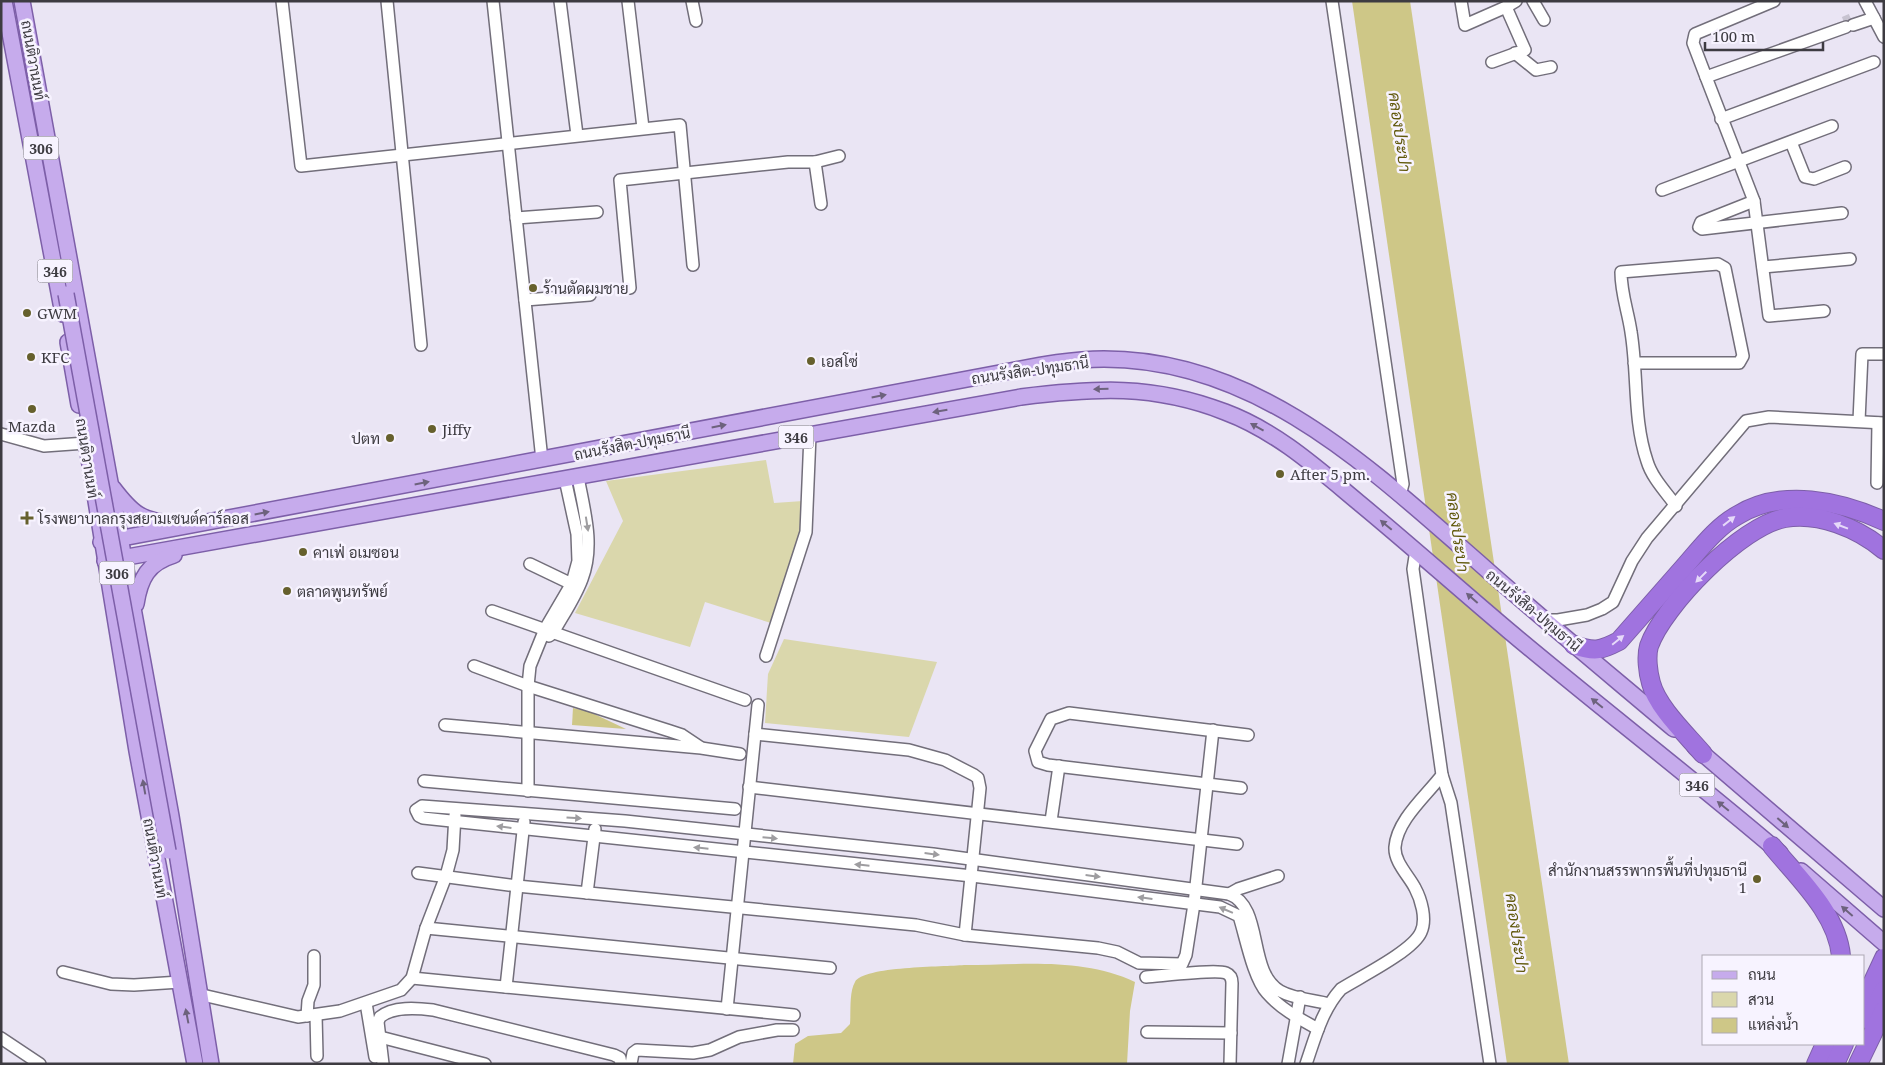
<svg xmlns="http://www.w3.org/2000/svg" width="1885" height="1065" viewBox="0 0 1885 1065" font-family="'Noto Serif',Sarabun,serif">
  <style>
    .green { fill: #dad7ac }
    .water { fill: #cec787 }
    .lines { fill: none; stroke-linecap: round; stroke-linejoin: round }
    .minor-tunnel { stroke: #c7c3d0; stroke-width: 11; stroke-dasharray: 11 5.5; stroke-linecap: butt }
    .minor-casing { stroke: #726e7a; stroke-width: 14 }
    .major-casing { stroke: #7d5fa8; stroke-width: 18 }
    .highway-casing { stroke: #7d5fa8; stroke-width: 20 }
    .minor { stroke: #fff; stroke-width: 11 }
    .major { stroke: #c6abec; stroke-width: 15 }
    .highway { stroke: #a073df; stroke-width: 18 }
    .major-bridge-casing { stroke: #7d5fa8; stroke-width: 18; stroke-linecap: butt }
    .major-bridge { stroke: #c6abec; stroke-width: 15 }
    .oneway { fill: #6d627d }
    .oneway2 { fill: #e6d9f9 }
    .oneway3 { fill: #9e9da0 }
    .poi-dot { fill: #66602d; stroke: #f7f3ff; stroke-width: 2 }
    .labels { text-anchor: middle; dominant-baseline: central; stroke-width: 5; stroke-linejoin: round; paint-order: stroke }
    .shield { fill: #f7f3ff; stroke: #75727a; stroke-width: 1 }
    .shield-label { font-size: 14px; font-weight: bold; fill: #3d3b41 }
    .street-label { font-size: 15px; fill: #3d3b41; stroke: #f7f3ff }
    .poi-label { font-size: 15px; fill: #3d3b41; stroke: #f7f3ff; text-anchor: start }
    .water-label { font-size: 16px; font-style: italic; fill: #60580b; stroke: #f7f3ff }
  </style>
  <rect width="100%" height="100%" fill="#eae5f4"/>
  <g class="green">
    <polygon points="766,460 774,503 803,501 800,543 771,623 705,602 690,647 575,613 623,521 606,481"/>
    <polygon points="784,639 937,662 909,737 765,723 768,674"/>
  </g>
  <g class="water">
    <polygon points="1352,1 1410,1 1569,1064 1507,1064"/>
    <polygon points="573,708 590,712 626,729 572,725"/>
    <path d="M964,965C1019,965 1083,957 1135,982L1130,1011L1127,1064H793L795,1044L808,1036L841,1033L850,1024C851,1012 849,992 855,982C863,966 944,967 964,965Z"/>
  </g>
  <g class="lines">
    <polyline class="minor-tunnel" points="1844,22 1851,19"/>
    <defs>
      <g id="minor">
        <polyline points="282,1 301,166 680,125 693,265"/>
        <polyline points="387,1 421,345"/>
        <polyline points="493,1 542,460"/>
        <polyline points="560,1 577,135"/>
        <polyline points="628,1 643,128"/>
        <polyline points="692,1 696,21"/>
        <polyline points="1332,1 1403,484 1400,495"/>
        <polyline points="1461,1 1465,25 1506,7"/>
        <polyline points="1533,1 1544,20"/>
        <polyline points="1865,1 1884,37"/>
        <polyline points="1853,25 1874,18"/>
        <polyline points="1515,53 1536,70 1551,67"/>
        <polyline points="1492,62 1525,50 1506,7 1516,1"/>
        <polyline points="1706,77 1693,43 1695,34 1774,1"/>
        <polyline points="1721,119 1874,62"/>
        <polyline points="1791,142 1805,177 1814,179 1845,167"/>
        <polyline points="815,162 821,204"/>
        <polyline points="1662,190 1832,126"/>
        <polyline points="1754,201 1701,222 1699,227 1702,229 1842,213"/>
        <polyline points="516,218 597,212"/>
        <polyline points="1763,267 1850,259"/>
        <polyline points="630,288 620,180 788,162 815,162 839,156"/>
        <polyline points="525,300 590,295"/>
        <polyline points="1824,311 1769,316 1754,201 1706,77 1846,27"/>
        <path d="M1634,363H1739L1743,356L1725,268L1718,264L1621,272C1621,294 1628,311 1631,332C1638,374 1633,420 1647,461C1652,478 1666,492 1676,506"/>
        <polyline points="1859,421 1862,354 1884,354"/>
        <polyline points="1,434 44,446 86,443"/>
        <polyline points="1877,483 1878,423"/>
        <polyline points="530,564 578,587"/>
        <polyline points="492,611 745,700"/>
        <polyline points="1545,620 1558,620 1587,615 1602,609 1613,602 1632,561 1647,538 1746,421 1769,417 1884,423"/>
        <path d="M549,636L553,633C563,615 575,598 582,579C595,545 584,510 578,477"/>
        <polyline points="766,656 806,532 810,435"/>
        <polyline points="474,666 528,686 670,731 682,735 700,747"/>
        <polyline points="445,725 701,748 740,754"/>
        <polyline points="755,734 909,750 945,760 974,775 978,778 980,788 965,935"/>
        <polyline points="1442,775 1451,803 1490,1064"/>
        <polyline points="424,781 735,809"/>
        <polyline points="749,787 1237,844"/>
        <polyline points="1241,788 1048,765 1038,762 1035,751 1051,719 1069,713 1248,735"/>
        <polyline points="528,791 528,686 530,666 545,629 572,583 578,561 577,534 565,479"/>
        <polyline points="1051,821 1059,766"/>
        <polyline points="418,873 517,886 916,925 965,935 1098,948 1117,952 1139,963 1182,964 1186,955 1194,904 1213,730"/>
        <polyline points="587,893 595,829"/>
        <polyline points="1229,894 1238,889 1278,876"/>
        <polyline points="426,928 830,968"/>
        <polyline points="63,972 111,984 134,985 180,982"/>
        <path d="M1146,977C1161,976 1216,969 1226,973C1231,975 1232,979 1232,983L1230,1064"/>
        <polyline points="412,978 794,1015"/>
        <polyline points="506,987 524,822"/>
        <polyline points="198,994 298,1017 340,1011 401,990 412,978 426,928 446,876 453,850 455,815"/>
        <polyline points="366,1003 375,1057"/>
        <polyline points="727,1009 758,705"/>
        <polyline points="316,1015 317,1056"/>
        <polyline points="307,1016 308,1001 314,985 314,956"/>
        <path d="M1318,1029C1300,1019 1281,1009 1267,993C1253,977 1246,938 1239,916L1220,907L972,876L423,818L419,816L416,810L422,806L625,821L933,854L1229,894C1264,907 1247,972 1280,991C1294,999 1314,1000 1329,1004"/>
        <polyline points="1147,1032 1231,1033"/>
        <polyline points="380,1037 485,1064"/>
        <polyline points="1,1038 40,1064"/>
        <path d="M383,1064L378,1022L380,1017C393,1006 417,1008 433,1010L614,1055L620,1058L621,1064"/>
        <polyline points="631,1064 633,1053 637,1050 693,1053 710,1050 739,1037 777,1030 793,1030"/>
        <polyline points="1288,1064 1300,997"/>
        <path d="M1306,1064C1315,1038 1322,1010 1341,989C1360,977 1413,951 1421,932C1427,919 1421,899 1415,888C1409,876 1394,862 1395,847C1397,820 1426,796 1442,775L1413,569L1416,550"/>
      </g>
      <g id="major">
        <polyline points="4,1 63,314"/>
        <polyline points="22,1 171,816 211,1064"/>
        <polyline points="68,342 79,405"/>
        <polyline points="86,440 137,751 195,1064"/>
        <path d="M113,488C132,513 142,522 174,523"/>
        <path d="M101,542L1010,371C1041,365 1073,359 1104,359C1257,359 1370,468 1478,562C1542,619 1609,674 1674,729"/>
        <path d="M105,561L1021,397C1095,388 1153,384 1225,412C1276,431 1316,467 1358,502C1409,544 1458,588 1509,631C1598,706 1691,777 1780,853"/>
        <path d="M136,604C140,578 148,563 174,555"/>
        <polyline points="1695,747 1884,909"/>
        <polyline points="1801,871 1884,943"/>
      </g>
      <g id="highway">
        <path d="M1574,645C1594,652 1600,651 1619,641C1640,617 1662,592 1684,567C1700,549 1716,527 1738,515C1782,488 1840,501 1884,521"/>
        <path d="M1703,754C1687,735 1657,707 1651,683C1648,673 1646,656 1649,646C1663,606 1742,525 1785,518C1818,512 1858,528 1884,550"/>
        <path d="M1772,846C1798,878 1837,913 1841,956"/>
        <polyline points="1864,1001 1884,958"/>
        <polyline points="1869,1020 1884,990"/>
        <polyline points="1816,1064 1825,1044"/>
        <polyline points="1835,1064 1844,1044"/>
        <polyline points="1858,1064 1884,1010"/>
      </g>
    </defs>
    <use href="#minor" class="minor-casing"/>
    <use href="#major" class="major-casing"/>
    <use href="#highway" class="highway-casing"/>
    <use href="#minor" class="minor"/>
    <use href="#major" class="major"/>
    <use href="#highway" class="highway"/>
    <defs>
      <polyline id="major-bridge" points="66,294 168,851"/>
    </defs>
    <use href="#major-bridge" class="major-bridge-casing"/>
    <use href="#major-bridge" class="major-bridge"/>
  </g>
  <defs><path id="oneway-solid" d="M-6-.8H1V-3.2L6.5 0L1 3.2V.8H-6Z" transform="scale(1.25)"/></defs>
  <g class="oneway">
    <use href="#oneway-solid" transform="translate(1101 389) rotate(178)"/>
    <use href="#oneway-solid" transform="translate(879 396) rotate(-11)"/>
    <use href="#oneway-solid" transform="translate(940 411) rotate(170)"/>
    <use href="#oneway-solid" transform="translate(719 426) rotate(-11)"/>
    <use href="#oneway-solid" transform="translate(1257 427) rotate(-151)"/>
    <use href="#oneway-solid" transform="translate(422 483) rotate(-11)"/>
    <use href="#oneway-solid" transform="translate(262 513) rotate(-11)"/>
    <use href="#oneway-solid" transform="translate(1386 525) rotate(-140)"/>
    <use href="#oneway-solid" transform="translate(1472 598) rotate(-139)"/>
    <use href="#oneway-solid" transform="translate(1597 703) rotate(-141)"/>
    <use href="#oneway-solid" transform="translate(144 787) rotate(-100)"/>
    <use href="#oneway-solid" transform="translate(1723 806) rotate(-141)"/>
    <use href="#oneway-solid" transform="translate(1783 823) rotate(41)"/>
    <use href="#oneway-solid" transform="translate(1847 911) rotate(-139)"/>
    <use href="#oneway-solid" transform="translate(187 1016) rotate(-101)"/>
  </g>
  <g class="oneway2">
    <use href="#oneway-solid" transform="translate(1729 521) rotate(-38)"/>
    <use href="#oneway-solid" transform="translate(1841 526) rotate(-159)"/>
    <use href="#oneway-solid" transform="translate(1701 577) rotate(135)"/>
    <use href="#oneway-solid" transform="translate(1618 640) rotate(-39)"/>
  </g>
  <g class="oneway3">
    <use href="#oneway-solid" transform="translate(587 524) rotate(81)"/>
    <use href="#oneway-solid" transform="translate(574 818) rotate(4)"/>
    <use href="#oneway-solid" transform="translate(504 827) rotate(-173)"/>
    <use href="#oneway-solid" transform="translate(770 838) rotate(5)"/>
    <use href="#oneway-solid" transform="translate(701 848) rotate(-174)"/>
    <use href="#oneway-solid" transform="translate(932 854) rotate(7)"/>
    <use href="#oneway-solid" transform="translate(862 865) rotate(-174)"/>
    <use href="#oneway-solid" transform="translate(1093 876) rotate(7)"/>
    <use href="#oneway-solid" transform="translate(1145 898) rotate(-173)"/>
    <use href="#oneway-solid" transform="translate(1226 910) rotate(-157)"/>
  </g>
  <g class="poi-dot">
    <circle cx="533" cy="288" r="5"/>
    <circle cx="27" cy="313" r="5"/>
    <circle cx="31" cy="357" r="5"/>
    <circle cx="811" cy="361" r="5"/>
    <circle cx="32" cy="409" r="5"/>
    <circle cx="432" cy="429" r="5"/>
    <circle cx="390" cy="438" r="5"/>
    <circle cx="1280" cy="474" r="5"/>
    <path d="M24.5 510.5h5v5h5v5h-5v5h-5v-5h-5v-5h5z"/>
    <circle cx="303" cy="552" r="5"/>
    <circle cx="287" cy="591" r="5"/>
    <circle cx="1757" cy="879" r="5"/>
  </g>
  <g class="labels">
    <g class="shield">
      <rect x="23.5" y="136.5" width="35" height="23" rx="4"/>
      <rect x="37.5" y="259.5" width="35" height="23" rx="4"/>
      <rect x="778.5" y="425.5" width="35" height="23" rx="4"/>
      <rect x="99.5" y="561.5" width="35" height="23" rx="4"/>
      <rect x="1679.5" y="773.5" width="35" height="23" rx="4"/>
    </g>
    <g class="shield-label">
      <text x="41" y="148">306</text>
      <text x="55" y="271">346</text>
      <text x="796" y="437">346</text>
      <text x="117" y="573">306</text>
      <text x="1697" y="785">346</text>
    </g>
    <g class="street-label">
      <text transform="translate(34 60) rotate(80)">ถนนติวานนท์</text>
      <text transform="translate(1030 370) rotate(-8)">ถนนรังสิต-ปทุมธานี</text>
      <text transform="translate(632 443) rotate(-11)">ถนนรังสิต-ปทุมธานี</text>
      <text transform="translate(88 458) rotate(81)">ถนนติวานนท์</text>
      <text transform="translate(1534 610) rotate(40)">ถนนรังสิต-ปทุมธานี</text>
      <text transform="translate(156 858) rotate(80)">ถนนติวานนท์</text>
    </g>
    <g class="poi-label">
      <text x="543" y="288">ร้านตัดผมชาย</text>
      <text x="37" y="313">GWM</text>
      <text x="41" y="357">KFC</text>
      <text x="821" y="361">เอสโซ่</text>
      <text x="32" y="426" text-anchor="middle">Mazda</text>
      <text x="442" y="429">Jiffy</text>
      <text x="380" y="438" text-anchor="end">ปตท</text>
      <text x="1290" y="474">After 5 pm.</text>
      <text x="38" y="518">โรงพยาบาลกรุงสยามเซนต์คาร์ลอส</text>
      <text x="313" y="552">คาเฟ่ อเมซอน</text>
      <text x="297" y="591">ตลาดพูนทรัพย์</text>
      <text x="1747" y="870" text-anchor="end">สำนักงานสรรพากรพื้นที่ปทุมธานี<tspan x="1747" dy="17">1</tspan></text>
    </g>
    <g class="water-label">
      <text transform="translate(1400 132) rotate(82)">คลองประปา</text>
      <text transform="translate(1458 532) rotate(82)">คลองประปา</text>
      <text transform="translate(1517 933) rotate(82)">คลองประปา</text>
    </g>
  </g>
  <rect width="1885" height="1065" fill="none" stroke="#3d3b41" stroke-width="5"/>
  <rect x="1702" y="955" width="162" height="90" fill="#f7f3ff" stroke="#ada9b3"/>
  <rect x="1712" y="971" width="25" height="8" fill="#c6abec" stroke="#ada9b3"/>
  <text x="1748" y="980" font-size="15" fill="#3d3b41">ถนน</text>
  <rect x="1712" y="992" width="25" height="15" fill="#dad7ac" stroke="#ada9b3"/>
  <text x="1748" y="1005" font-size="15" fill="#3d3b41">สวน</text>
  <rect x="1712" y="1018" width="25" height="15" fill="#cec787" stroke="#ada9b3"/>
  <text x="1748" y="1030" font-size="15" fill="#3d3b41">แหล่งน้ำ</text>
  <path d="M1705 42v8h118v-8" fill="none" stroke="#3d3b41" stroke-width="2.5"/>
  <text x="1712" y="42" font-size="15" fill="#3d3b41" stroke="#f7f3ff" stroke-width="4" paint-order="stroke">100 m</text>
</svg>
